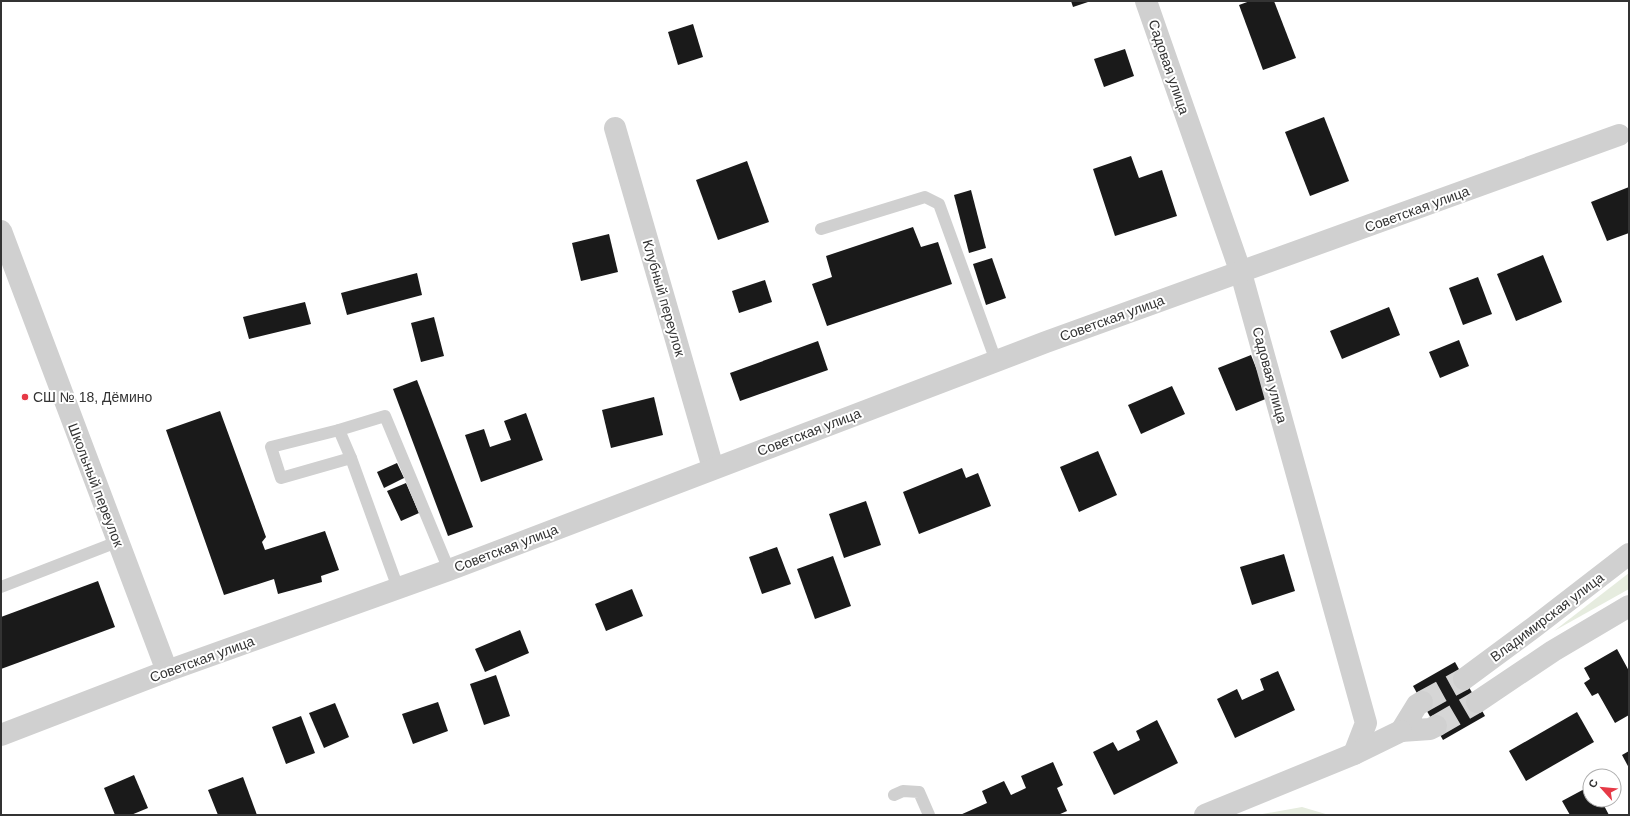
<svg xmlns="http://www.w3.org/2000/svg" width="1630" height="816" viewBox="0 0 1630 816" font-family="Helvetica,sans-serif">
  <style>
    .green { fill: #e6ecdf }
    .building { fill: #1a1a1a }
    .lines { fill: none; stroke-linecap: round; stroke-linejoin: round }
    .street-tunnel { stroke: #d6d6d6; stroke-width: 22; stroke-dasharray: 22 11; stroke-linecap: butt }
    .lane { stroke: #d0d0d0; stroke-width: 12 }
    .street { stroke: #d0d0d0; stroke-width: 22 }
    .poi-dot { fill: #e63946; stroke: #fff; stroke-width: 1.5 }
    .labels { text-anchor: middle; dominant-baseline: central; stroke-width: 4; stroke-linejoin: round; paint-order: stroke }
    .street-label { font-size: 14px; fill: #333; stroke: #fff }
    .poi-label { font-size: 14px; fill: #333; stroke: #fff; text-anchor: start }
  </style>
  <rect width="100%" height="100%" fill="#fff"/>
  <g class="green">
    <polygon points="1629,573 1629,589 1554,631"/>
    <polygon points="1302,807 1329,815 1256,815 1257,815"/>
  </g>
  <g class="building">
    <polygon points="1071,1 1091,1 1073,7"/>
    <polygon points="1250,1 1274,1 1296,58 1263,70 1239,5"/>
    <polygon points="693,24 703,57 678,65 668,32"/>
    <polygon points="1125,49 1134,76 1104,87 1094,59"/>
    <polygon points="1324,117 1349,181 1310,196 1285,132"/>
    <polygon points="1131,156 1139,178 1162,170 1177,216 1115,236 1093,169"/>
    <polygon points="747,161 769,222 718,240 696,180"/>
    <polygon points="1629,187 1629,233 1607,241 1591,202"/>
    <polygon points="971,190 986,248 969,253 954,195"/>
    <polygon points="913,227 921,247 938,242 952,284 827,326 812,284 832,277 826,256"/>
    <polygon points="609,234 618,272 581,281 572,243"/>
    <polygon points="1543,255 1562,302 1516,321 1497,274"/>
    <polygon points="992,258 1006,298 986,305 973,264"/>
    <polygon points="417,273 422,295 347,315 341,293"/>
    <polygon points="1478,277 1492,314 1463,325 1449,288"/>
    <polygon points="765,280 772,302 739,313 732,291"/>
    <polygon points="305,302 311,324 249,339 243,317"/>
    <polygon points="1389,307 1400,335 1342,359 1330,331"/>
    <polygon points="434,317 444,356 421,362 411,323"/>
    <polygon points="1459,340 1469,366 1440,378 1429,352"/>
    <polygon points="818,341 828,370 740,401 730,373"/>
    <polygon points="1251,355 1268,398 1236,411 1218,368"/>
    <polygon points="417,380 473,527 448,536 393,389"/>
    <polygon points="1172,386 1185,414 1141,434 1128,405"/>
    <polygon points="654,397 663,435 611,448 602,410"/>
    <polygon points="220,411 266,537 262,542 265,550 325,531 339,570 321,576 322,582 278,594 274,579 224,595 166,430"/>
    <polygon points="526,413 543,460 481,482 465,435 484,429 490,447 511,440 504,421"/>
    <polygon points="1098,451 1117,495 1079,512 1060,467"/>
    <polygon points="397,463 404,478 384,488 377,472"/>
    <polygon points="962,468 966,478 978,473 991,506 919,534 903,492"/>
    <polygon points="406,483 419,513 401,521 387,491"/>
    <polygon points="866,501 881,545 844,558 829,514"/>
    <polygon points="777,547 791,584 762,594 749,557"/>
    <polygon points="1284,554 1295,591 1252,605 1240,567"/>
    <polygon points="833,556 851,606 815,619 797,569"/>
    <polygon points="98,581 115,627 1,669 1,617"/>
    <polygon points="632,589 643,616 606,631 595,604"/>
    <polygon points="520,630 529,653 485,672 475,649"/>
    <polygon points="1617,649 1629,671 1629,715 1615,723 1598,693 1592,696 1584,683 1590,679 1584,668"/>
    <polygon points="1455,662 1485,716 1443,740 1413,686"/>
    <polygon points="1278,671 1295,710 1235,738 1217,699 1237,689 1242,700 1264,690 1260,679"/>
    <polygon points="496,675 510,716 484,725 470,684"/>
    <polygon points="438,702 448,731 413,744 402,714"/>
    <polygon points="335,703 349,737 324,748 309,713"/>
    <polygon points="1577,712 1594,742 1526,781 1509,751"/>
    <polygon points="301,716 315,753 286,764 272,727"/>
    <polygon points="1157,720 1178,763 1114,795 1093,752 1113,742 1118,751 1140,740 1136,731"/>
    <polygon points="1629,751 1629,768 1622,755"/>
    <polygon points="1053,762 1063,785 1057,788 1067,811 1058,815 960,815 987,803 982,791 1004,781 1011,795 1026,788 1021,776"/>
    <polygon points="134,775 148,808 131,815 115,815 104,788"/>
    <polygon points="243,777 257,815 218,815 208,790"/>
    <polygon points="1590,786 1590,800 1601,800 1609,815 1570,815 1562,801"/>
  </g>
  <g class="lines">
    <g class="street-tunnel">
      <polyline points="1422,702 1464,679"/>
      <polyline points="1436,726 1477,702"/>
    </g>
    <g class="lane">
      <polyline points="821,229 925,197 939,204 996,361"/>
      <polyline points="339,430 351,458"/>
      <polyline points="1,587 117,542"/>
      <polyline points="398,588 351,458 281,478 271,447 339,430 385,416 449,570"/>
      <polyline points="894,795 903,791 919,792 929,815"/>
    </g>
    <g class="street">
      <polyline points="1146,1 1241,273 1366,723 1354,754"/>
      <polyline points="615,128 713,468"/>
      <polyline points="1,231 167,671"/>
      <polyline points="1464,679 1533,628 1629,554"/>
      <polyline points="1422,702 1417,705 1401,731 1430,729 1436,726"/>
      <polyline points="1477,702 1553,651 1629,606"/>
      <polyline points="1,735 167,671 449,570 1046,342 1619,135"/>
      <polyline points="1205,815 1354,754 1401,731"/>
    </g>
  </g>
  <circle class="poi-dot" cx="25" cy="397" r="4"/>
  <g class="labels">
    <g class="street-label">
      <text transform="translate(1169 67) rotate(71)">Садовая улица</text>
      <text transform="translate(1417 209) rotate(-20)">Советская улица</text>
      <text transform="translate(664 298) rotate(74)">Клубный переулок</text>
      <text transform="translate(1112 318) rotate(-20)">Советская улица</text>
      <text transform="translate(1270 375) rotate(75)">Садовая улица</text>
      <text transform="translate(809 432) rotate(-21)">Советская улица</text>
      <text transform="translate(96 485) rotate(69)">Школьный переулок</text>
      <text transform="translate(506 548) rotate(-21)">Советская улица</text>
      <text transform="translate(1547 617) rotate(-37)">Владимирская улица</text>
      <text transform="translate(202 659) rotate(-20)">Советская улица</text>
    </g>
    <g class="poi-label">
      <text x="33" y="397">СШ № 18, Дёмино</text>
    </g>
  </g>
  <rect width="1630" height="816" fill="none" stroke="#333333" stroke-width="4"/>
  <g transform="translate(1602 788) rotate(297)"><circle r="19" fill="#ffffff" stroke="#adadad"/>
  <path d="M0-3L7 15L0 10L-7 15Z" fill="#e63946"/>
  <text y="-6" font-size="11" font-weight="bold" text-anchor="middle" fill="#333333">С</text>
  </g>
</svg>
